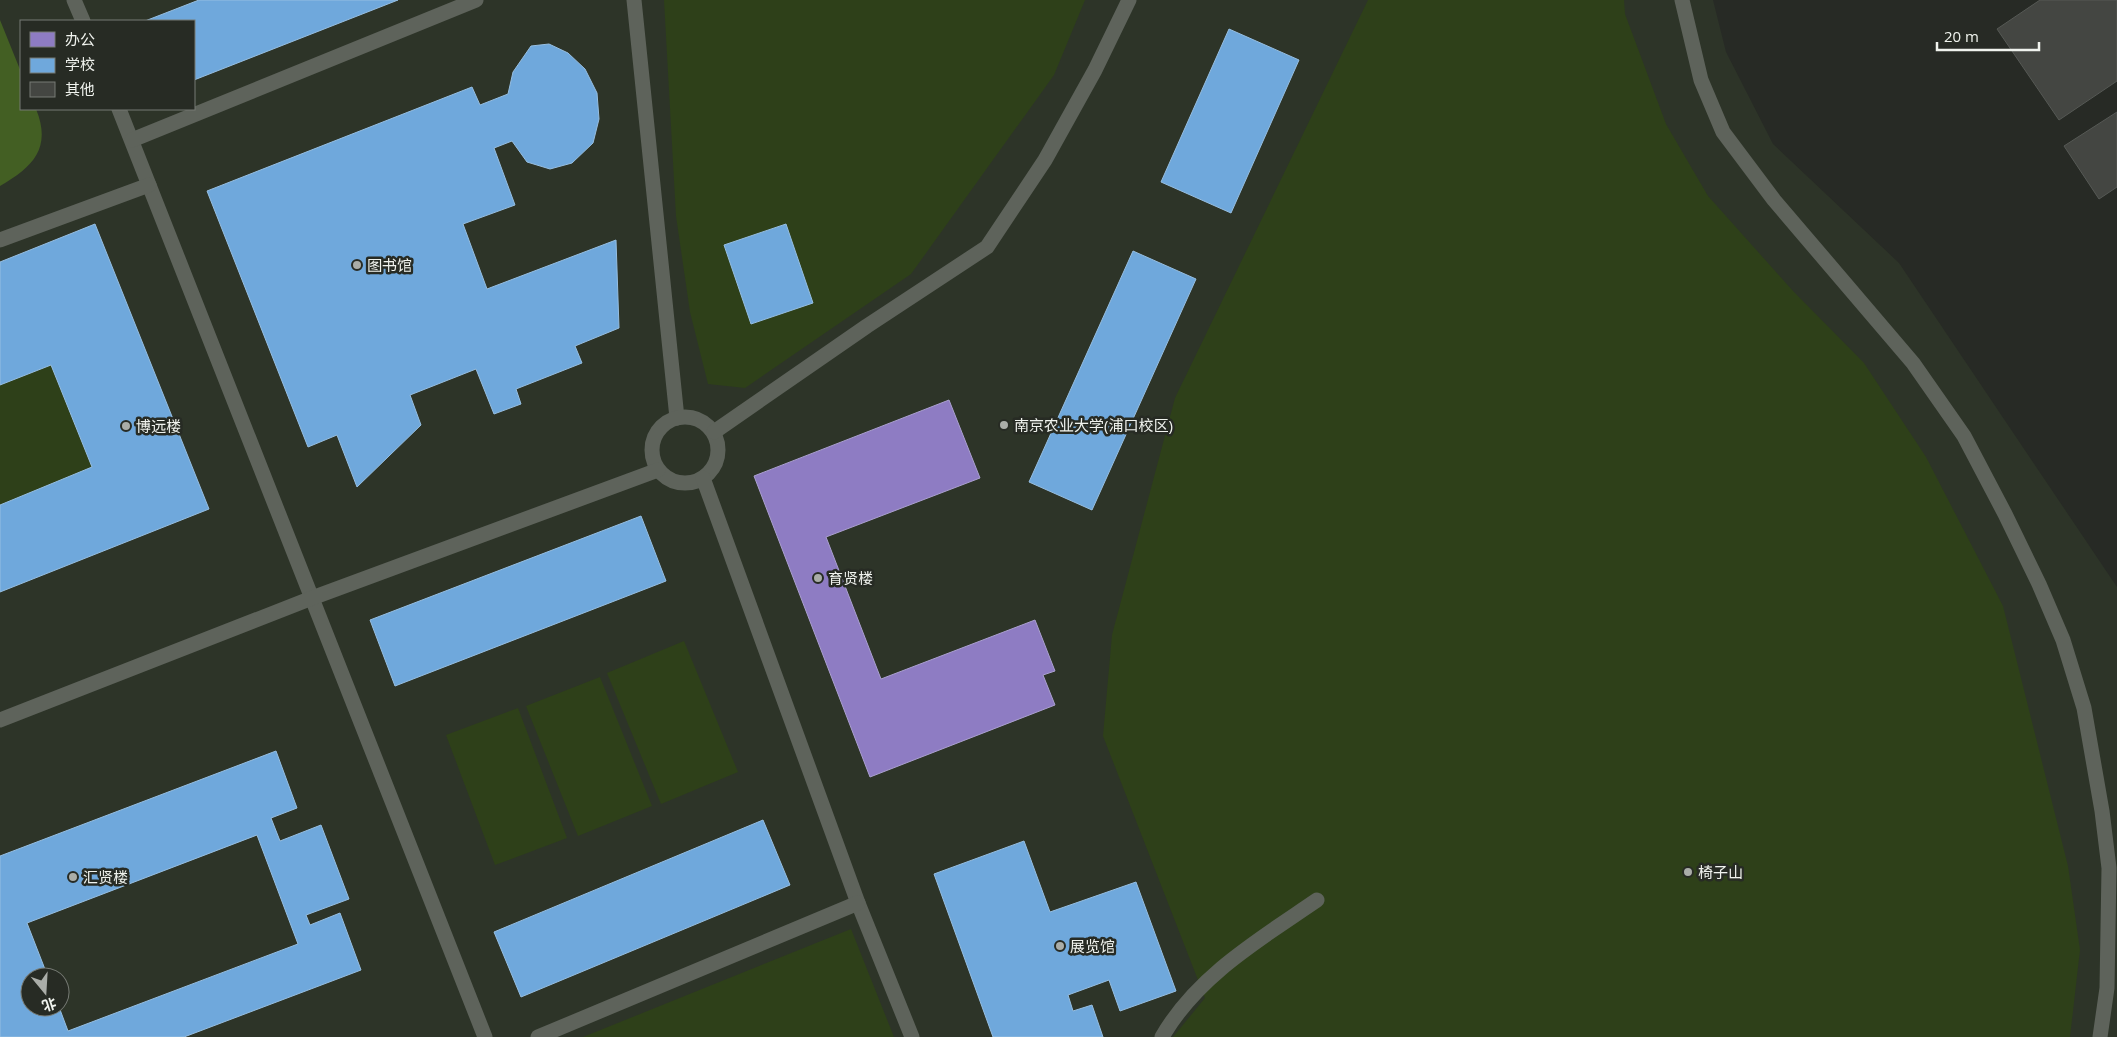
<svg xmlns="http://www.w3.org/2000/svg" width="2117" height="1037" viewBox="0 0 2117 1037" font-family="'Open Sans','Noto Sans SC',sans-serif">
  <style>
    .built { fill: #2d3428; fill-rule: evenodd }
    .green { fill: #2e4019 }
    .water { fill: #435f23 }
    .offices { fill: #8e7cc3; stroke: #aba0d0 }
    .schools { fill: #6fa8dc; stroke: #96bee1; fill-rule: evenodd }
    .building { fill: #444642; stroke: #565955 }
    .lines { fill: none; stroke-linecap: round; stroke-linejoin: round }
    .lane { stroke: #5e635b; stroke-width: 15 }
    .poi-dot { fill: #aaada8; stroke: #272b24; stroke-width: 2 }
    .labels { text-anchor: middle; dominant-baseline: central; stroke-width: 5; stroke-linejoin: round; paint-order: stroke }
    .poi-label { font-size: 15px; fill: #f0f3ee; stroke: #272b24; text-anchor: start }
  </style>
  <rect width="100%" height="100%" fill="#272a25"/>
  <path class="built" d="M0,0H1713L1726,52L1773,144L1899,263L2117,587V1037H0ZM21,21H194V109H21ZM30,977H60V1007H30Z"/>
  <g class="green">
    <polygon points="664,0 1085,0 1054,75 911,274 745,388 708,384 690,312 676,216"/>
    <polygon points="1368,0 1624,0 1625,14 1666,124 1708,196 1793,291 1864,363 1926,457 2003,606 2068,866 2080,950 2070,1037 1173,1037 1205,998 1103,736 1112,635 1175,398"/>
    <polygon points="51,365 92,467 0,505 0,385"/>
    <polygon points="684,641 738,772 661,804 607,673"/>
    <polygon points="600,677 652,806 578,836 526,706"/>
    <polygon points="518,708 567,838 495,865 446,735"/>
    <polygon points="851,929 894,1037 583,1037"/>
  </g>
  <path class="water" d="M0,20L21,72V109H36C52,148 33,167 0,186Z"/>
  <polygon class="offices" points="949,400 980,478 826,537 881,679 1035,620 1055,671 1043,675 1055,705 870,777 754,476"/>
  <g class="schools">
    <polygon points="199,0 398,0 194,80 194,21 145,21"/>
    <polygon points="1229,29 1299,60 1231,213 1161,182"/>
    <polygon points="549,44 568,53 585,69 597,93 599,119 593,143 572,163 550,169 527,162 512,141 494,148 515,205 463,224 487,289 616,240 619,328 575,346 582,363 516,389 521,404 494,414 476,369 410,395 421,425 357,487 337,435 308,447 207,191 472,87 480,105 508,94 513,72 531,46"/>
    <polygon points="95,224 209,509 0,592 0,505 92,467 51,365 0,385 0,262"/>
    <polygon points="786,224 813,303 751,324 724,245"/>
    <polygon points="1133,251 1196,279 1092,510 1029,482"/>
    <polygon points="641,516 666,581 395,686 370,620"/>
    <path d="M276,751L297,808L271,818L280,841L321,825L349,899L306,915L310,925L340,913L361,970L184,1037H0V856ZM257,835L298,944L68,1031L59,1007H30V977H48L27,923Z"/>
    <polygon points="763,820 790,885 521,997 494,932"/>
    <polygon points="1024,841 1050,912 1136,882 1176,991 1120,1011 1109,980 1068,995 1073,1011 1092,1005 1103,1037 993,1037 934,874"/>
  </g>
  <g class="building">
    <polygon points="2040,0 2117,0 2117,81 2059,120 1997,29"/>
    <polygon points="2117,112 2117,187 2099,199 2064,146"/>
  </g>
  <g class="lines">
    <g class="lane">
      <polyline points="74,0 83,21"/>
      <polyline points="634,0 677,418"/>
      <polyline points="1682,0 1701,80 1723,132 1774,200 1913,363 1964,436 2005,514 2039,584 2063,640 2084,708 2102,811 2109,868 2107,988 2100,1037"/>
      <polyline points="119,109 485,1037"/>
      <polyline points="132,140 476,0"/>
      <polyline points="0,240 149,185"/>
      <circle cx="685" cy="450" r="33"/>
      <polyline points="714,432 867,326 987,247 1045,160 1095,70 1129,0"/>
      <polyline points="703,478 858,903 912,1037"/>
      <polyline points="0,720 312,598 658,470"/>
      <polyline points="538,1037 858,903"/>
      <path d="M1162,1037C1197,976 1260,939 1317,900"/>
    </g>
  </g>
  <g class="poi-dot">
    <circle cx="357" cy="265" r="5"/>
    <circle cx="1004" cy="425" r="5"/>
    <circle cx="126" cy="426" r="5"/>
    <circle cx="818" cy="578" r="5"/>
    <circle cx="1688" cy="872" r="5"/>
    <circle cx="73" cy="877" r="5"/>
    <circle cx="1060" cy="946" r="5"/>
  </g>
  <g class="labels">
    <g class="poi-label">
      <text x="367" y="265">图书馆</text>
      <text x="1014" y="425">南京农业大学(浦口校区)</text>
      <text x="136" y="426">博远楼</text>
      <text x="828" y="578">育贤楼</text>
      <text x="1698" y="872">椅子山</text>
      <text x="83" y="877">汇贤楼</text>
      <text x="1070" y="946">展览馆</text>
    </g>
  </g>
  <rect x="20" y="20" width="175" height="90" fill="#272b24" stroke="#777b75"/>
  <rect x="30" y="32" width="25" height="15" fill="#8e7cc3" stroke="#777b75"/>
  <text x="65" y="45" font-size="15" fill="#f0f3ee">办公</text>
  <rect x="30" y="58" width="25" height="15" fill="#6fa8dc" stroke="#777b75"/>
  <text x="65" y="70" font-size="15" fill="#f0f3ee">学校</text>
  <rect x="30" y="82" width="25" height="15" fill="#444642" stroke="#777b75"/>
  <text x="65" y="95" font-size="15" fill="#f0f3ee">其他</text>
  <g transform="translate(45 992) rotate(162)"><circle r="24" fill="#272b24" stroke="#777b75"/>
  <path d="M0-4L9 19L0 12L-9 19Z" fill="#aaada8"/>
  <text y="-8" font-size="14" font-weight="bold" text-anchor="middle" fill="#f0f3ee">北</text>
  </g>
  <path d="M1937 42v8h102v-8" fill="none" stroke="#f0f3ee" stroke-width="2.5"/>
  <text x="1944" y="42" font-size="15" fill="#f0f3ee" stroke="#272b24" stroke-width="4" paint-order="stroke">20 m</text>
</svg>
